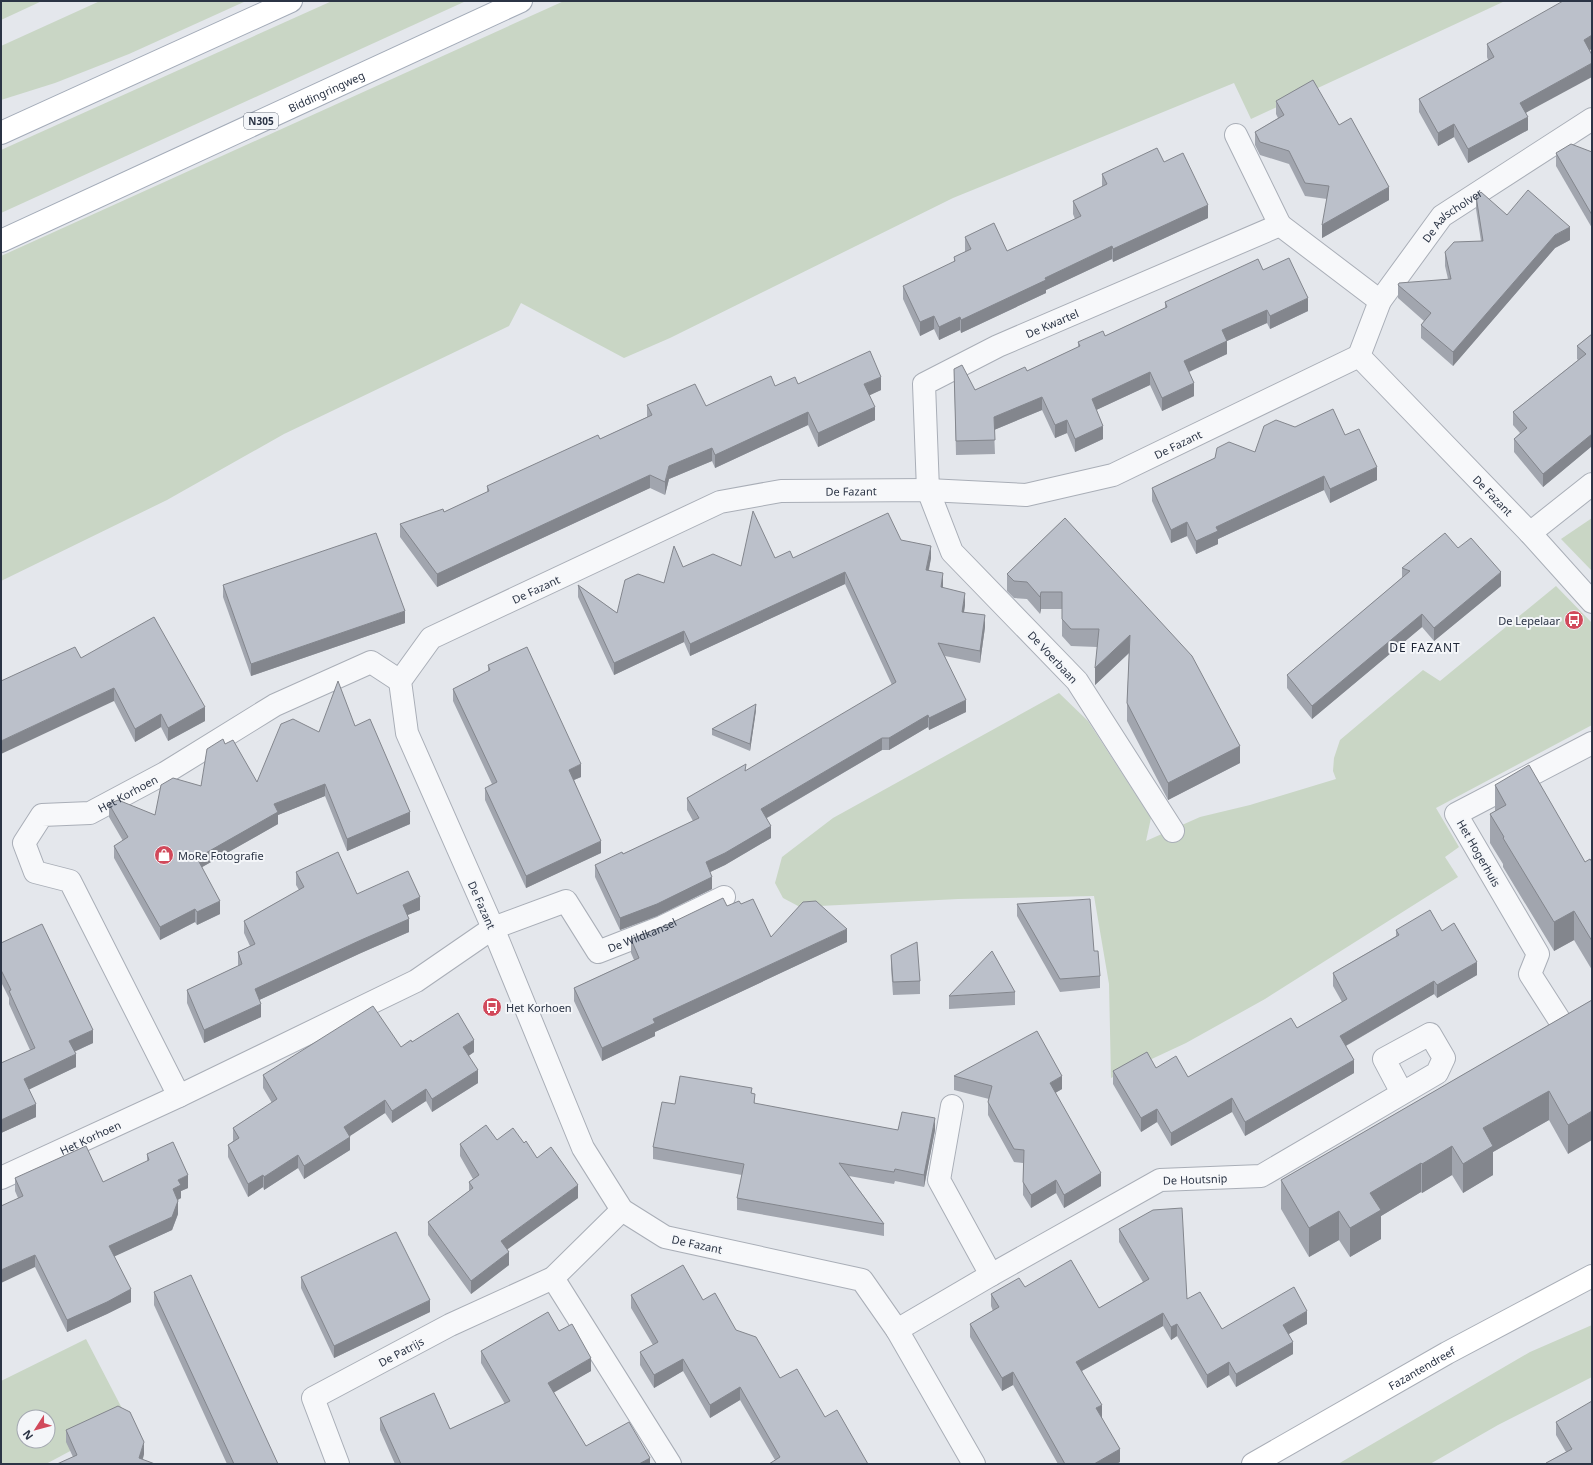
<svg xmlns="http://www.w3.org/2000/svg" width="1593" height="1465" viewBox="0 0 1593 1465" font-family="'Noto Sans',sans-serif">
  <style>
    .green { fill: #c9d6c5; fill-rule: evenodd }
    .lines { fill: none; stroke-linecap: round; stroke-linejoin: round }
    .street-casing { stroke: #a9aeb7; stroke-width: 24 }
    .secondary-casing { stroke: #a9aeb7; stroke-width: 24 }
    .primary-casing { stroke: #a3abb8; stroke-width: 24 }
    .street { stroke: #f7f8fa; stroke-width: 22 }
    .secondary { stroke: #fff; stroke-width: 22 }
    .primary { stroke: #fff; stroke-width: 22 }
    .wall { fill: #a1a5ae }
    .shaded-wall { fill: #83868d }
    .building { fill: #bbc0ca; stroke: #83868d }
    .labels { text-anchor: middle; dominant-baseline: central; stroke-width: 4; stroke-linejoin: round; paint-order: stroke }
    .shield { fill: #f4f6f9; stroke: #676e7b; stroke-width: 1 }
    .shield-label { font-size: 10px; font-weight: bold; fill: #2b3445 }
    .street-label { font-size: 11px; fill: #2b3445; stroke: #f4f6f9 }
    .poi-label { font-size: 11px; fill: #2b3445; stroke: #f4f6f9; text-anchor: start }
    .neighbourhood-label { font-size: 12px; letter-spacing: 1px; fill: #1d2536; stroke: #f4f6f9 }
  </style>
  <rect width="100%" height="100%" fill="#e4e7ec"/>
  <g class="green">
    <polygon points="1,1 42,1 1,20"/>
    <polygon points="100,1 246,1 129,54 55,83 1,100 1,46"/>
    <polygon points="332,1 466,1 1,213 1,150"/>
    <polygon points="564,1 1505,1 1251,119 1234,83 953,198 670,338 624,358 521,303 509,326 284,434 167,500 1,581 1,256"/>
    <polygon points="1592,518 1592,571 1561,539"/>
    <polygon points="1556,586 1592,623 1592,725 1436,808 1459,847 1445,857 1458,877 1265,999 1186,1043 1111,1078 1109,984 1094,896 958,899 800,907 783,898 775,883 782,857 833,818 1059,693 1088,721 1151,818 1146,841 1200,817 1250,805 1336,779 1333,771 1334,758 1340,740 1423,670 1440,681"/>
    <polygon points="1592,1325 1592,1377 1498,1425 1430,1464 1338,1464 1530,1352"/>
    <path d="M86,1339L128,1420L46,1464H1V1381ZM24,1417H48V1441H24Z"/>
  </g>
  <g class="lines">
    <defs>
      <g id="street">
        <polyline points="1236,135 1280,225"/>
        <path id="s1" d="M1359,356L1380,301L1442,216L1592,119"/>
        <polyline points="1530,533 1592,484"/>
        <path id="s2" d="M1173,831L1077,681L952,552L928,490L924,384L998,346L1280,225L1380,301"/>
        <polyline points="1562,1024 1530,974 1538,954 1456,814 1592,743"/>
        <path id="s3" d="M179,1096L70,881L35,872L24,843L42,815L90,813L165,773L275,705L371,662L400,681"/>
        <path id="s4" d="M1,1178L179,1096L416,981L493,928L566,901L598,952L662,927L724,897"/>
        <path id="s5" d="M991,1275L1160,1180L1261,1176L1437,1073L1444,1058L1430,1034L1384,1059L1402,1093"/>
        <polyline points="553,1278 670,1464"/>
        <polyline points="897,1330 991,1275 939,1180 952,1106"/>
        <path id="s6" d="M338,1464L313,1398L450,1325L553,1278L622,1210"/>
        <path id="s7" d="M974,1464L897,1330L862,1280L665,1237L622,1210L583,1148L493,928L407,733L400,681L431,638L720,502L781,491L928,490L1026,495L1113,475L1359,356L1530,533L1592,602"/>
      </g>
      <g id="secondary">
        <path id="s8" d="M1253,1464L1447,1353L1592,1276"/>
      </g>
      <g id="primary">
        <polyline points="1,133 291,1"/>
        <path id="s9" d="M1,241L521,1"/>
      </g>
    </defs>
    <use href="#street" class="street-casing"/>
    <use href="#secondary" class="secondary-casing"/>
    <use href="#primary" class="primary-casing"/>
    <use href="#street" class="street"/>
    <use href="#secondary" class="secondary"/>
    <use href="#primary" class="primary"/>
  </g>
  <g class="wall">
    <polygon points="1487,44 1589,50 1526,113 1528,130 1468,163 1454,137 1438,146 1419,112 1419,99 1488,60 1487,57"/>
    <polygon points="1276,101 1339,125 1389,200 1322,238 1327,199 1305,196 1289,164 1260,155 1255,145 1255,132 1278,118 1276,114"/>
    <polygon points="1592,152 1592,228 1556,166 1556,153"/>
    <polygon points="1164,162 1208,218 1113,262 1112,259 1046,290 1046,293 961,333 960,330 939,340 934,329 920,336 903,299 903,286 954,262 954,257 965,252 965,237 1007,251 1075,219 1073,214 1073,201 1102,187 1102,174"/>
    <polygon points="1476,196 1507,215 1570,240 1555,248 1453,366 1421,338 1421,325 1424,321 1398,298 1398,285 1448,279 1445,266 1445,252 1481,241 1476,209"/>
    <polygon points="1263,270 1308,311 1270,329 1267,323 1227,341 1227,354 1189,372 1194,396 1162,411 1150,385 1096,410 1103,439 1075,452 1067,433 1055,438 1042,410 994,430 995,454 956,455 954,369 975,390 1027,371 1078,347 1078,342 1105,336 1165,308 1165,302"/>
    <polygon points="1592,334 1592,446 1543,487 1514,452 1514,439 1520,433 1513,425 1513,412 1578,360 1577,359 1577,346"/>
    <polygon points="798,384 881,390 869,395 875,420 818,447 808,425 715,468 712,461 669,479 665,495 650,488 437,587 400,537 400,524 444,512 487,492 487,486 600,439 647,417 647,405 706,406 775,386"/>
    <polygon points="1295,427 1345,435 1377,480 1330,503 1324,490 1218,539 1218,544 1196,554 1187,536 1171,543 1152,501 1152,488 1215,458 1255,452"/>
    <polygon points="1065,518 1240,763 1168,800 1127,721 1127,703 1129,653 1095,685 1097,647 1071,646 1062,636 1062,609 1041,609 1040,614 1027,599 1014,598 1007,591 1007,574"/>
    <polygon points="901,540 931,558 929,570 943,585 943,588 965,605 964,612 985,627 980,663 945,656 966,712 929,730 928,727 889,750 882,750 767,818 771,838 725,865 710,872 712,889 657,916 620,930 595,877 595,865 623,854 693,821 687,810 687,798 746,771 892,685 845,584 690,656 684,642 614,675 578,597 578,585 617,613 664,583 683,567 741,566 775,558 793,558"/>
    <polygon points="1458,548 1501,586 1434,641 1422,627 1312,719 1287,688 1287,675 1402,578 1402,568"/>
    <polygon points="223,585 405,623 251,676 223,597"/>
    <polygon points="81,658 205,721 168,741 161,727 135,742 114,701"/>
    <polygon points="488,665 581,777 574,780 601,853 526,888 485,800 485,788 492,784 453,701 453,689 488,672"/>
    <polygon points="756,710 750,751 712,735 712,729"/>
    <polygon points="355,726 410,824 347,851 325,796 278,815 278,824 202,867 220,914 197,925 195,922 160,940 114,858 114,846 123,841 109,817 109,804 155,815 201,786 225,744 257,782 319,732"/>
    <polygon points="1495,785 1585,862 1592,862 1592,970 1574,940 1554,951 1503,867 1503,864 1490,843 1490,814 1495,812"/>
    <polygon points="296,872 357,894 420,910 407,915 409,932 361,953 259,1000 261,1017 204,1043 187,1003 187,990 238,966 238,952 250,946 244,933 244,921 299,890 296,885"/>
    <polygon points="741,904 771,937 847,942 655,1032 655,1036 602,1061 574,1001 574,988 634,960 631,953 631,939 727,906"/>
    <polygon points="1017,904 1094,951 1100,976 1100,988 1060,992 1017,916"/>
    <polygon points="1396,930 1442,931 1477,975 1437,998 1434,994 1346,1046 1354,1073 1245,1136 1232,1112 1171,1146 1157,1122 1141,1132 1113,1084 1113,1071 1156,1068 1188,1077 1297,1028 1342,1002 1333,986 1333,973 1396,936"/>
    <polygon points="1,943 93,1043 74,1052 76,1067 29,1089 36,1117 1,1133 30,1050 9,1004 9,998 1,982"/>
    <polygon points="891,955 920,981 920,994 893,995 891,968"/>
    <polygon points="1015,992 1015,1005 949,1009 949,996"/>
    <polygon points="1592,1000 1568,1154 1549,1120 1493,1152 1493,1175 1463,1193 1452,1175 1422,1193 1421,1192 1381,1216 1381,1239 1350,1257 1339,1240 1309,1257 1281,1209 1281,1180"/>
    <polygon points="412,1042 474,1052 468,1056 478,1083 432,1112 426,1101 392,1123 385,1113 349,1136 350,1150 304,1179 298,1168 264,1190 263,1187 248,1197 228,1157 228,1145 233,1141 233,1128 272,1103 263,1088 263,1075 401,1047"/>
    <polygon points="954,1076 1062,1089 1055,1093 1101,1186 1064,1208 1056,1193 1031,1208 1023,1195 1023,1163 1014,1162 988,1115 988,1102 989,1099 954,1090"/>
    <polygon points="752,1093 755,1104 898,1130 935,1130 924,1187 895,1181 894,1184 849,1176 884,1224 884,1236 737,1210 737,1198 742,1175 653,1159 653,1147 675,1104"/>
    <polygon points="497,1140 524,1143 537,1158 578,1198 507,1249 509,1265 471,1294 428,1235 428,1222 469,1191 469,1182 473,1179 460,1156 460,1144"/>
    <polygon points="147,1154 188,1188 181,1191 181,1198 178,1200 178,1214 172,1230 114,1256 131,1302 107,1314 67,1332 35,1267 18,1198 15,1191 15,1178 103,1182 147,1162"/>
    <polygon points="1119,1229 1187,1299 1222,1329 1307,1324 1289,1334 1293,1354 1236,1387 1229,1375 1207,1388 1177,1336 1171,1340 1163,1326 1082,1371 1102,1418 1120,1462 1116,1464 1058,1464 1013,1385 1002,1391 970,1337 970,1324 993,1311 991,1306 991,1294 1025,1287 1099,1308 1143,1282 1119,1242"/>
    <polygon points="301,1277 430,1312 334,1358 301,1288"/>
    <polygon points="154,1292 278,1464 227,1464 154,1305"/>
    <polygon points="631,1295 703,1300 736,1330 780,1378 825,1417 868,1464 775,1460 740,1400 710,1418 683,1371 654,1388 640,1365 640,1352 653,1345 631,1308"/>
    <polygon points="559,1331 591,1371 553,1392 586,1446 650,1464 395,1464 380,1430 380,1418 450,1429 505,1404 481,1363 481,1351"/>
    <polygon points="1556,1422 1592,1464 1546,1464 1546,1463 1566,1452 1556,1435"/>
    <polygon points="66,1430 144,1454 143,1459 73,1457 66,1442"/>
  </g>
  <g class="shaded-wall">
    <polygon points="1592,35 1592,49 1584,53 1584,40"/>
    <polygon points="1592,63 1592,77 1520,116 1520,103"/>
    <polygon points="1528,117 1528,130 1468,163 1468,149"/>
    <polygon points="1454,124 1454,137 1438,146 1438,133"/>
    <polygon points="1389,187 1389,200 1322,238 1322,225"/>
    <polygon points="1208,205 1208,218 1113,262 1113,249"/>
    <polygon points="1570,227 1570,240 1555,248 1453,366 1453,352 1555,235"/>
    <polygon points="1112,246 1112,259 1046,290 1046,293 961,333 961,320 1045,278"/>
    <polygon points="1308,298 1308,311 1270,329 1270,316"/>
    <polygon points="1267,310 1267,323 1227,341 1227,354 1184,374 1184,361 1222,330"/>
    <polygon points="934,316 934,329 920,336 920,322"/>
    <polygon points="960,317 960,330 939,340 939,327"/>
    <polygon points="1150,372 1150,385 1092,412 1092,399"/>
    <polygon points="881,377 881,390 864,398 864,384"/>
    <polygon points="1194,383 1194,396 1162,411 1162,398"/>
    <polygon points="1042,397 1042,410 994,430 994,417"/>
    <polygon points="875,407 875,420 818,447 818,433"/>
    <polygon points="808,412 808,425 715,468 715,455"/>
    <polygon points="1067,420 1067,433 1055,438 1055,425"/>
    <polygon points="1103,426 1103,439 1075,452 1075,439"/>
    <polygon points="1592,434 1592,446 1543,487 1543,474"/>
    <polygon points="712,448 712,461 669,479 665,495 665,482 669,466"/>
    <polygon points="1377,467 1377,480 1330,503 1330,489"/>
    <polygon points="650,475 650,488 437,587 437,574"/>
    <polygon points="1324,476 1324,490 1218,539 1218,544 1196,554 1196,541 1216,527"/>
    <polygon points="1187,522 1187,536 1171,543 1171,530"/>
    <polygon points="931,546 931,558 926,582 926,570"/>
    <polygon points="845,572 845,584 690,656 690,644"/>
    <polygon points="1501,572 1501,586 1434,641 1434,628"/>
    <polygon points="943,573 943,585 941,599 941,587"/>
    <polygon points="1041,592 1041,609 1040,614 1040,597"/>
    <polygon points="965,593 965,605 962,624 962,612"/>
    <polygon points="405,611 405,623 251,676 251,664"/>
    <polygon points="1422,614 1422,627 1312,719 1312,706"/>
    <polygon points="985,615 985,627 980,663 980,651"/>
    <polygon points="684,631 684,642 614,675 614,663"/>
    <polygon points="1130,635 1130,652 1095,685 1095,668"/>
    <polygon points="114,688 114,701 1,754 1,741"/>
    <polygon points="966,700 966,712 929,730 929,718"/>
    <polygon points="756,704 756,710 750,751 750,744"/>
    <polygon points="205,707 205,721 168,741 168,728"/>
    <polygon points="161,714 161,727 135,742 135,729"/>
    <polygon points="928,715 928,727 889,750 889,738"/>
    <polygon points="882,738 882,750 761,821 761,809"/>
    <polygon points="1240,746 1240,763 1168,800 1168,783"/>
    <polygon points="581,764 581,777 569,782 569,770"/>
    <polygon points="325,784 325,796 278,815 278,824 197,870 197,858 274,804"/>
    <polygon points="410,812 410,824 347,851 347,839"/>
    <polygon points="771,826 771,838 725,865 706,874 706,862"/>
    <polygon points="601,841 601,853 526,888 526,876"/>
    <polygon points="712,877 712,889 657,916 620,930 620,918"/>
    <polygon points="420,897 420,910 403,917 403,905"/>
    <polygon points="220,901 220,914 197,925 197,912"/>
    <polygon points="195,909 195,922 160,940 160,927"/>
    <polygon points="1574,911 1574,940 1554,951 1554,922"/>
    <polygon points="409,919 409,932 361,953 255,1002 255,989 361,940"/>
    <polygon points="847,929 847,942 655,1032 655,1036 602,1061 602,1048 653,1019"/>
    <polygon points="1477,962 1477,975 1437,998 1437,985"/>
    <polygon points="1434,981 1434,994 1340,1049 1340,1036"/>
    <polygon points="261,1004 261,1017 204,1043 204,1030"/>
    <polygon points="93,1030 93,1043 69,1054 69,1041"/>
    <polygon points="474,1040 474,1052 463,1060 463,1047"/>
    <polygon points="76,1054 76,1067 24,1092 24,1079"/>
    <polygon points="1354,1060 1354,1073 1245,1136 1245,1122"/>
    <polygon points="478,1070 478,1083 432,1112 432,1099"/>
    <polygon points="1062,1076 1062,1089 1050,1096 1050,1083"/>
    <polygon points="426,1089 426,1101 392,1123 392,1111"/>
    <polygon points="1549,1091 1549,1120 1493,1152 1493,1175 1463,1193 1463,1164 1483,1128"/>
    <polygon points="1232,1098 1232,1112 1171,1146 1171,1133"/>
    <polygon points="385,1100 385,1113 344,1140 344,1127"/>
    <polygon points="36,1104 36,1117 1,1133 1,1120"/>
    <polygon points="1157,1109 1157,1122 1141,1132 1141,1118"/>
    <polygon points="1592,1111 1592,1140 1568,1154 1568,1125"/>
    <polygon points="935,1118 935,1130 924,1187 924,1175"/>
    <polygon points="350,1137 350,1150 304,1179 304,1166"/>
    <polygon points="1452,1146 1452,1175 1422,1193 1422,1164"/>
    <polygon points="298,1155 298,1168 264,1190 264,1177"/>
    <polygon points="1421,1163 1421,1192 1381,1216 1381,1239 1350,1257 1350,1228 1370,1193"/>
    <polygon points="1101,1173 1101,1186 1064,1208 1064,1195"/>
    <polygon points="188,1175 188,1188 181,1191 181,1198 173,1202 173,1189 178,1180"/>
    <polygon points="263,1175 263,1187 248,1197 248,1184"/>
    <polygon points="1056,1180 1056,1193 1031,1208 1031,1195"/>
    <polygon points="578,1185 578,1198 501,1254 501,1241"/>
    <polygon points="178,1201 178,1214 172,1230 109,1259 109,1246"/>
    <polygon points="1339,1211 1339,1240 1309,1257 1309,1228"/>
    <polygon points="509,1252 509,1265 471,1294 471,1281"/>
    <polygon points="35,1255 35,1267 1,1283 1,1270"/>
    <polygon points="131,1289 131,1302 107,1314 67,1332 67,1320"/>
    <polygon points="430,1300 430,1312 334,1358 334,1346"/>
    <polygon points="1307,1311 1307,1324 1283,1337 1283,1325"/>
    <polygon points="1163,1313 1163,1326 1076,1374 1076,1362"/>
    <polygon points="1177,1324 1177,1336 1171,1340 1171,1327"/>
    <polygon points="1293,1342 1293,1354 1236,1387 1236,1374"/>
    <polygon points="591,1358 591,1371 548,1396 548,1383"/>
    <polygon points="683,1359 683,1371 654,1388 654,1375"/>
    <polygon points="1229,1362 1229,1375 1207,1388 1207,1375"/>
    <polygon points="1013,1372 1013,1385 1002,1391 1002,1378"/>
    <polygon points="740,1387 740,1400 710,1418 710,1405"/>
    <polygon points="1102,1405 1102,1418 1096,1421 1096,1408"/>
    <polygon points="144,1442 144,1454 141,1464 139,1458"/>
    <polygon points="1120,1449 1120,1462 1116,1464 1094,1464"/>
    <polygon points="650,1458 650,1464 639,1464"/>
  </g>
  <g class="building">
    <polygon points="1563,1 1592,1 1592,35 1584,40 1592,55 1592,63 1520,103 1528,117 1468,149 1454,124 1438,133 1419,99 1494,57 1487,44"/>
    <polygon points="1313,80 1339,125 1351,118 1389,187 1322,225 1329,186 1305,183 1289,151 1260,142 1255,132 1284,115 1276,101"/>
    <polygon points="1571,144 1592,152 1592,215 1556,153"/>
    <polygon points="1157,148 1164,162 1183,153 1208,205 1113,249 1112,246 1045,278 1046,280 961,320 960,317 939,327 934,316 920,322 903,286 955,261 954,257 971,249 965,237 994,223 1007,251 1081,216 1073,201 1107,184 1102,174"/>
    <polygon points="1528,190 1570,227 1555,235 1453,352 1421,325 1431,313 1398,285 1399,283 1451,279 1445,252 1454,242 1483,241 1476,196 1481,192 1507,215"/>
    <polygon points="1289,258 1308,298 1270,316 1267,310 1222,330 1227,341 1184,361 1194,383 1162,398 1150,372 1092,399 1103,426 1075,439 1067,420 1055,425 1042,397 994,417 995,440 956,441 954,369 962,365 975,390 1025,367 1027,371 1080,346 1078,342 1103,331 1105,336 1167,307 1165,302 1258,259 1263,270"/>
    <polygon points="1592,334 1592,434 1543,474 1514,439 1527,428 1513,412 1586,354 1577,346"/>
    <polygon points="870,351 881,377 864,384 875,407 818,433 808,412 715,455 712,448 669,466 665,482 650,475 437,574 400,524 443,509 444,512 489,491 487,486 598,435 600,439 652,415 647,405 695,384 706,406 771,376 775,386 795,377 798,384"/>
    <polygon points="1333,409 1345,435 1359,429 1377,467 1330,489 1324,476 1216,527 1218,531 1196,541 1187,522 1171,530 1152,488 1215,458 1217,448 1229,442 1255,452 1264,426 1276,420 1295,427"/>
    <polygon points="753,511 775,558 790,551 793,558 888,513 901,540 931,546 926,570 943,573 941,587 965,593 962,612 985,615 980,651 938,643 966,700 929,718 928,715 889,738 882,738 761,809 771,826 725,853 706,862 712,877 657,904 620,918 595,865 622,852 623,854 699,818 687,798 746,764 745,771 896,682 845,572 690,644 684,631 614,663 578,585 617,613 625,580 638,574 664,583 674,546 683,567 713,554 741,566"/>
    <polygon points="1065,518 1192,656 1240,746 1168,783 1127,703 1130,635 1095,668 1099,629 1071,629 1062,619 1062,592 1041,592 1040,597 1027,582 1014,581 1007,574"/>
    <polygon points="376,533 405,611 251,664 223,585"/>
    <polygon points="1445,533 1458,548 1471,538 1501,572 1434,628 1422,614 1312,706 1287,675 1410,571 1402,568"/>
    <polygon points="154,617 205,707 168,728 161,714 135,729 114,688 1,741 1,681 75,647 81,658"/>
    <polygon points="527,647 581,764 569,770 601,841 526,876 485,788 497,782 453,689 490,670 488,665"/>
    <polygon points="338,681 355,726 370,719 410,812 347,839 325,784 274,804 278,812 197,858 220,901 197,912 195,909 160,927 114,846 128,837 109,804 118,800 155,815 161,785 173,778 201,786 207,749 223,739 225,744 233,740 257,782 281,724 293,719 319,732"/>
    <polygon points="756,704 750,744 712,729"/>
    <polygon points="1529,765 1585,862 1590,859 1592,862 1592,941 1574,911 1554,922 1503,838 1504,837 1490,814 1506,805 1495,785"/>
    <polygon points="338,852 357,894 408,871 420,897 403,905 409,919 361,940 255,989 261,1004 204,1030 187,990 242,964 238,952 255,944 244,921 304,887 296,872"/>
    <polygon points="723,898 727,906 739,901 741,904 753,899 771,937 803,902 816,901 847,929 653,1019 655,1023 602,1048 574,988 639,958 631,939 667,925"/>
    <polygon points="1090,899 1094,951 1098,951 1100,976 1060,979 1017,904"/>
    <polygon points="1430,910 1442,931 1454,923 1477,962 1437,985 1434,981 1340,1036 1354,1060 1245,1122 1232,1098 1171,1133 1157,1109 1141,1118 1113,1071 1147,1052 1156,1068 1176,1056 1188,1077 1291,1018 1297,1028 1347,999 1333,973 1399,935 1396,930"/>
    <polygon points="42,924 93,1030 69,1041 76,1054 24,1079 36,1104 1,1120 1,1063 35,1048 9,991 11,990 1,970 1,943"/>
    <polygon points="917,942 920,981 893,982 891,955"/>
    <polygon points="992,951 1015,992 949,996"/>
    <polygon points="1592,1000 1592,1111 1568,1125 1549,1091 1483,1128 1493,1146 1463,1164 1452,1146 1422,1164 1421,1163 1370,1193 1381,1210 1350,1228 1339,1211 1309,1228 1281,1180"/>
    <polygon points="373,1006 401,1047 411,1040 412,1042 458,1013 474,1040 463,1047 478,1070 432,1099 426,1089 392,1111 385,1100 344,1127 350,1137 304,1166 298,1155 264,1177 263,1175 248,1184 228,1145 239,1138 233,1128 277,1099 263,1075"/>
    <polygon points="1037,1031 1062,1076 1050,1083 1101,1173 1064,1195 1056,1180 1031,1195 1023,1182 1024,1150 1014,1149 988,1102 992,1086 954,1076"/>
    <polygon points="680,1076 752,1088 751,1093 755,1094 754,1103 898,1130 902,1112 935,1118 924,1175 895,1169 894,1172 839,1163 884,1224 737,1198 744,1164 653,1147 662,1102 675,1104"/>
    <polygon points="486,1125 497,1140 513,1128 524,1143 526,1141 537,1158 551,1147 578,1185 501,1241 509,1252 471,1281 428,1222 473,1188 469,1182 479,1175 460,1144"/>
    <polygon points="173,1142 188,1175 178,1180 181,1185 173,1189 178,1201 172,1217 109,1246 131,1289 107,1302 67,1320 35,1255 1,1270 1,1206 23,1196 15,1178 86,1146 103,1182 149,1160 147,1154"/>
    <polygon points="1182,1208 1187,1299 1200,1292 1222,1329 1294,1287 1307,1311 1283,1325 1293,1342 1236,1374 1229,1362 1207,1375 1177,1324 1171,1327 1163,1313 1076,1362 1102,1405 1096,1408 1120,1449 1094,1464 1065,1464 1013,1372 1002,1378 970,1324 999,1307 991,1294 1019,1278 1025,1287 1071,1260 1099,1308 1149,1279 1119,1229 1153,1210"/>
    <polygon points="396,1232 430,1300 334,1346 301,1277"/>
    <polygon points="683,1265 703,1300 715,1293 736,1330 756,1337 780,1378 797,1369 825,1417 837,1410 868,1464 769,1464 780,1457 740,1387 710,1405 683,1359 654,1375 640,1352 658,1342 631,1295"/>
    <polygon points="191,1275 278,1464 234,1464 154,1292"/>
    <polygon points="548,1312 559,1331 572,1324 591,1358 548,1383 586,1446 629,1422 650,1458 639,1464 401,1464 380,1418 434,1393 450,1429 510,1401 481,1351"/>
    <polygon points="1592,1401 1592,1464 1547,1464 1546,1463 1572,1449 1556,1422"/>
    <polygon points="118,1406 130,1412 144,1442 139,1458 155,1464 57,1464 77,1455 66,1430"/>
  </g>
  <defs>
    <symbol id="bus-disc" viewBox="-11 -11 22 22"><circle r="9.5" fill="#d1495b" stroke="#f4f6f9"/><path d="M-5-6H5V4H4V6H2V4H-2V6H-4V4H-5ZM-3.5-4V0h7V-4ZM-3.5 1.2v1.5H-2V1.2ZM2 1.2v1.5H3.5V1.2Z" fill="#fff"/></symbol>
    <symbol id="shop-disc" viewBox="-11 -11 22 22"><circle r="9.5" fill="#d1495b" stroke="#f4f6f9"/><path d="M-5-2.5h2.3a2.7 3.5 0 0 1 5.4 0H5L5.5 6h-11ZM-1.5-2.5h3a1.5 2.3 0 0 0-3 0Z" fill="#fff"/></symbol>
  </defs>
  <g fill-rule="evenodd">
    <use href="#bus-disc" x="1563" y="609" width="22" height="22"/>
    <use href="#shop-disc" x="153" y="844" width="22" height="22"/>
    <use href="#bus-disc" x="481" y="996" width="22" height="22"/>
  </g>
  <g class="labels">
    <rect class="shield" x="244" y="113" width="34" height="16" rx="3"/>
    <g class="shield-label">
      <text x="261" y="121">N305</text>
    </g>
    <g class="street-label">
      <text stroke="none"><textPath href="#s9" startOffset="358">Biddingringweg</textPath></text>
      <text stroke="none"><textPath href="#s1" startOffset="172">De Aalscholver</textPath></text>
      <text stroke="none"><textPath href="#s2" startOffset="672">De Kwartel</textPath></text>
      <text stroke="none"><textPath href="#s7" startOffset="1885">De Fazant</textPath></text>
      <text stroke="none"><textPath href="#s7" startOffset="1549">De Fazant</textPath></text>
      <text stroke="none"><textPath href="#s7" startOffset="2280">De Fazant</textPath></text>
      <text stroke="none"><textPath href="#s7" startOffset="1213">De Fazant</textPath></text>
      <text transform="translate(1053 657) rotate(47)">De Voerbaan</text>
      <text stroke="none"><textPath href="#s3" startOffset="432">Het Korhoen</textPath></text>
      <text transform="translate(1479 853) rotate(60)">Het Hogerhuis</text>
      <text transform="translate(482 905) rotate(66)">De Fazant</text>
      <text stroke="none"><textPath href="#s4" startOffset="738">De Wildkansel</textPath></text>
      <text stroke="none"><textPath href="#s4" startOffset="98">Het Korhoen</textPath></text>
      <text stroke="none"><textPath href="#s5" startOffset="229">De Houtsnip</textPath></text>
      <text transform="translate(697 1244) rotate(12)">De Fazant</text>
      <text stroke="none"><textPath href="#s6" startOffset="170">De Patrijs</textPath></text>
      <text stroke="none"><textPath href="#s8" startOffset="194">Fazantendreef</textPath></text>
    </g>
    <g class="poi-label">
      <text x="1560" y="620" text-anchor="end">De Lepelaar</text>
      <text x="178" y="855">MoRe Fotografie</text>
      <text x="506" y="1007">Het Korhoen</text>
    </g>
    <g class="neighbourhood-label">
      <text x="1425" y="647">DE FAZANT</text>
    </g>
  </g>
  <rect width="1593" height="1465" fill="none" stroke="#2b3445" stroke-width="4"/>
  <g transform="translate(36 1429) rotate(234)"><circle r="19" fill="#f4f6f9" stroke="#a4a8b1"/>
  <path d="M0-3L7 15L0 10L-7 15Z" fill="#d1495b"/>
  <text y="-6" font-size="11" font-weight="bold" text-anchor="middle" fill="#2b3445">N</text>
  </g>
</svg>
